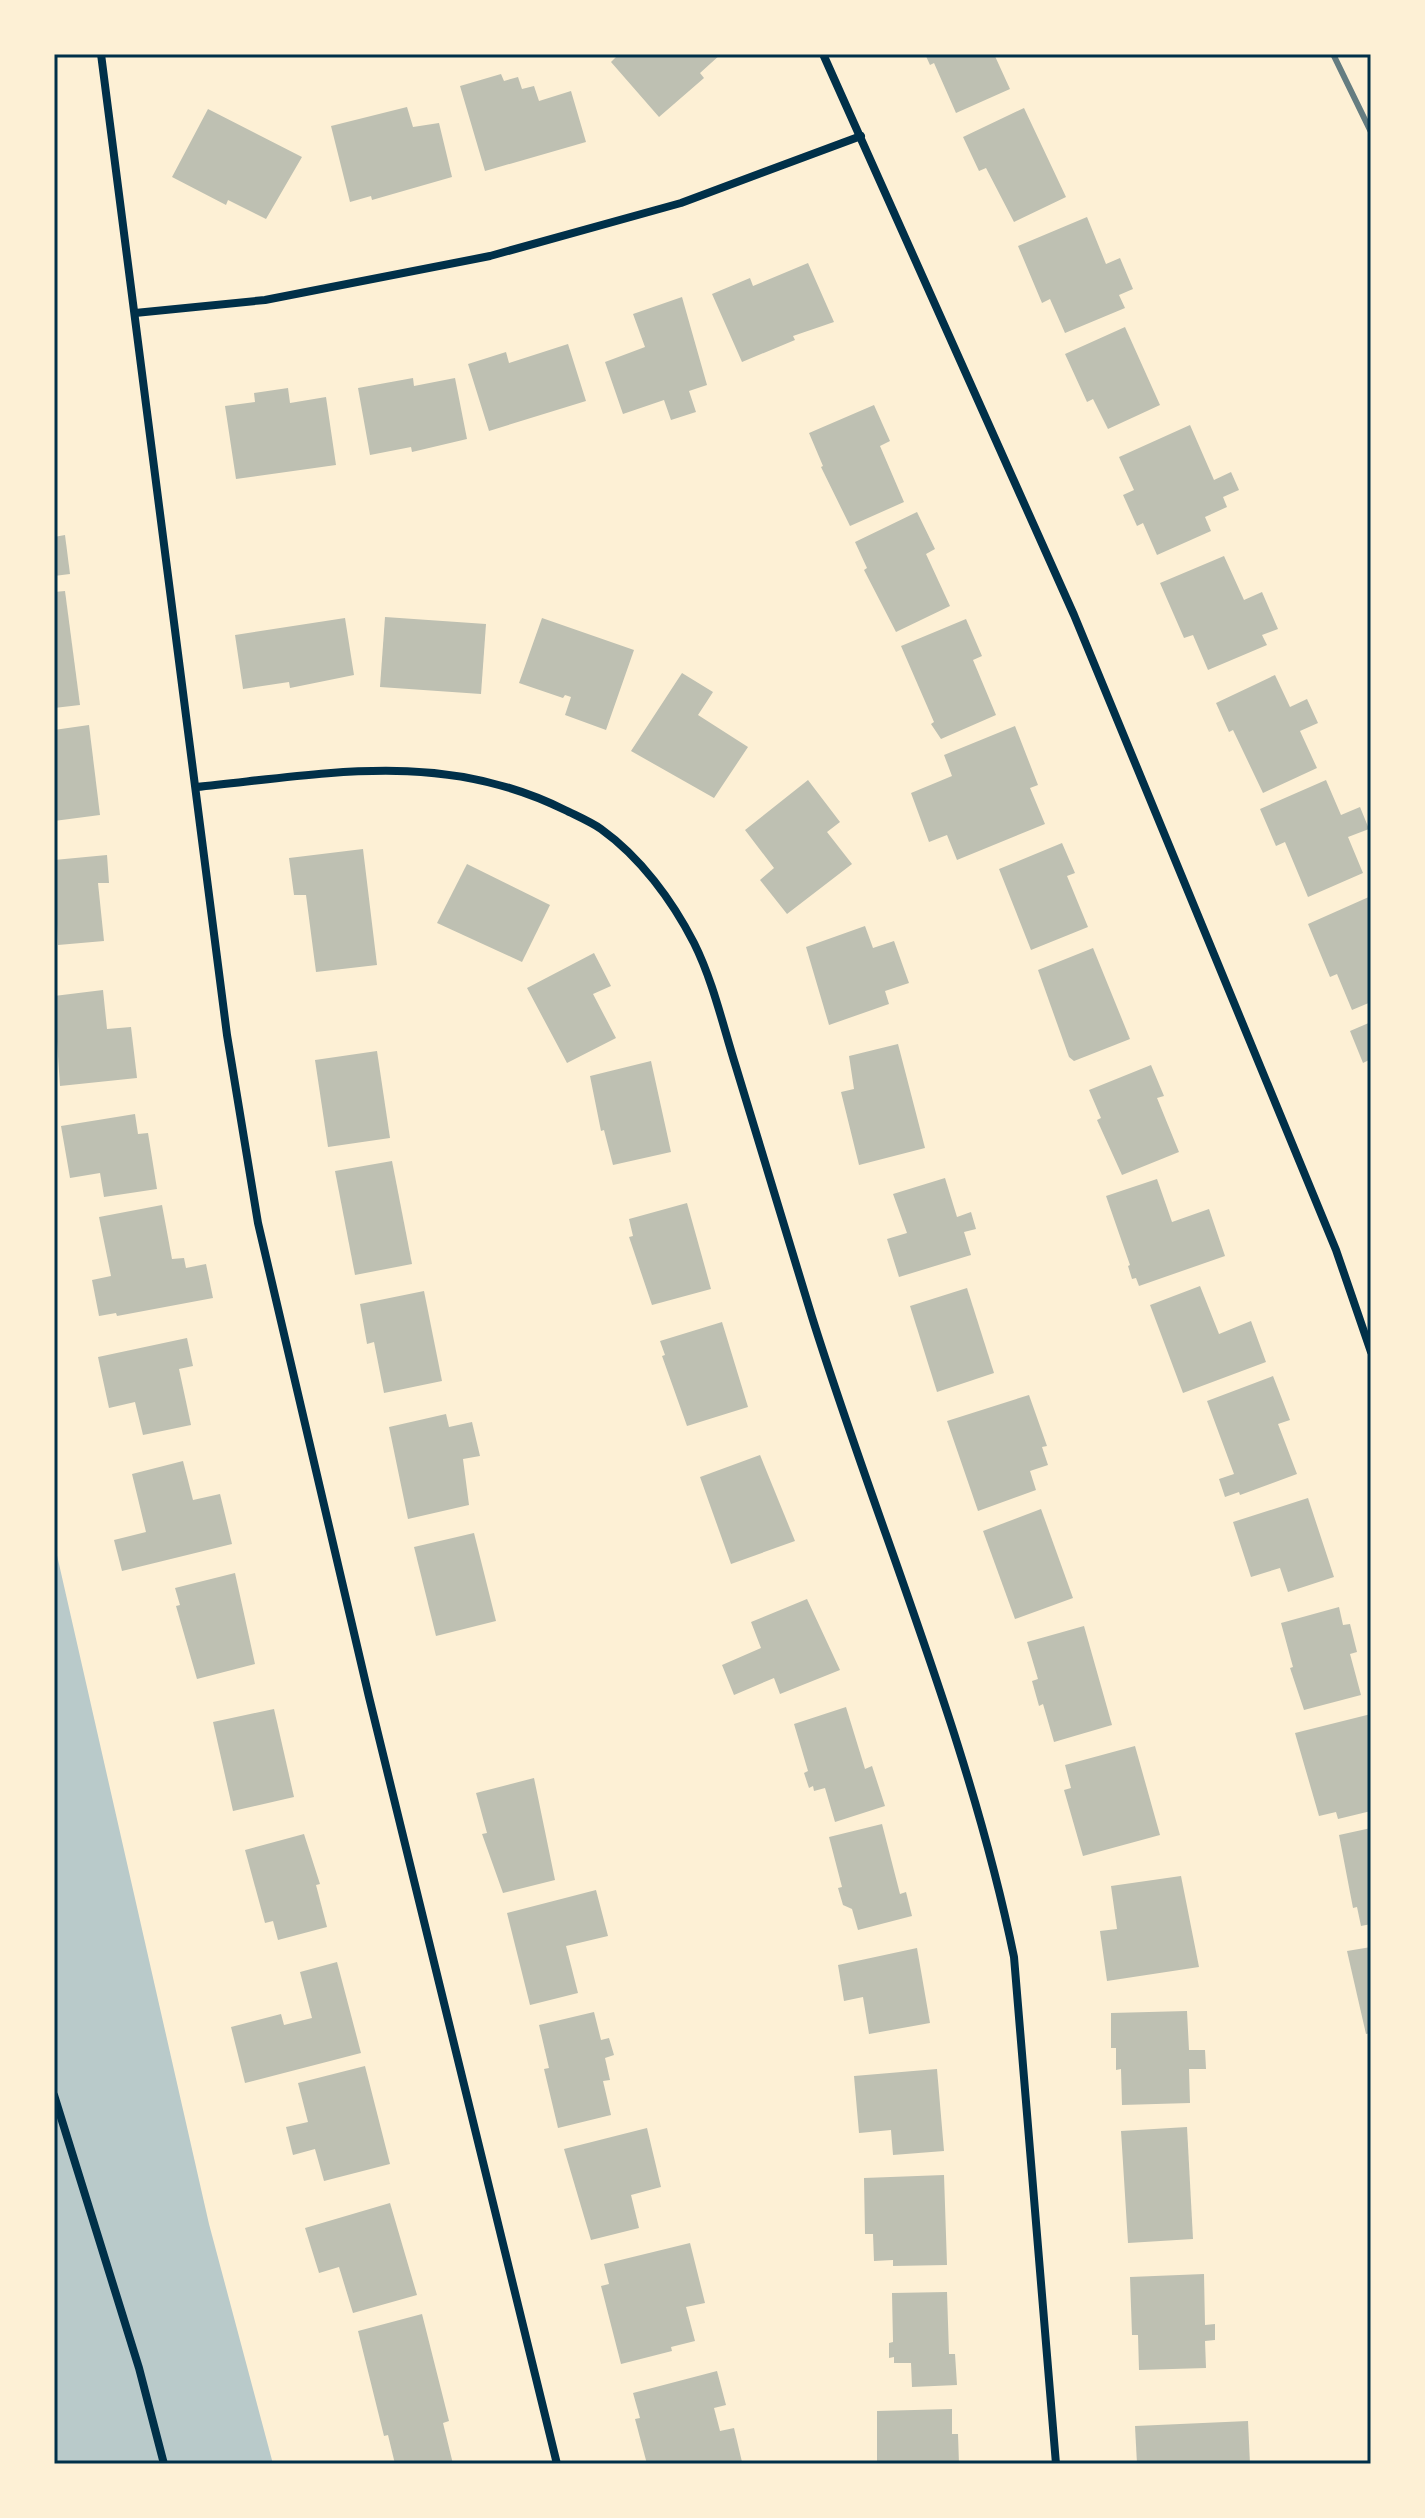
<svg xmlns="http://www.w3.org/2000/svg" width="1425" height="2518" viewBox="0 0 1425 2518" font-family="'DejaVu Sans',sans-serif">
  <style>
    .green { fill: #b9caca }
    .building { fill: #bec0b2 }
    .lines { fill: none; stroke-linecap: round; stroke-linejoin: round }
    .minor { stroke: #003049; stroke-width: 8 }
    .rail { stroke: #657d81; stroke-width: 6 }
    .neatline { fill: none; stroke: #003049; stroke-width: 3 }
  </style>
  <rect width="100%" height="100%" fill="#fdf0d5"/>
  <polygon class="green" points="54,1542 209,2224 273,2464 54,2464"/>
  <g class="building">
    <polygon points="619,54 721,54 700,73 704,78 659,117 611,62"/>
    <polygon points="925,54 994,54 1010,89 956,113 934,63 930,65"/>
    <polygon points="501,74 504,81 518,77 522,89 534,86 539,101 571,91 586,142 485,171 460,86"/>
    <polygon points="407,107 413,127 439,123 452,177 372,200 371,196 350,202 331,126"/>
    <polygon points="1024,108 1066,197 1014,222 986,168 979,171 963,137"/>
    <polygon points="208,109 302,157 266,219 228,200 226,205 172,177"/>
    <polygon points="1087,217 1106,264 1120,258 1133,289 1119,295 1125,308 1065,333 1050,299 1042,303 1018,246"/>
    <polygon points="808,263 834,322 793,336 795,340 742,362 712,294 750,278 753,286"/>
    <polygon points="682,297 707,385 689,391 696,412 671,420 664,400 623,414 605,362 645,347 633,314"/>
    <polygon points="1125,327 1160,405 1108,429 1093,399 1087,402 1065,354"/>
    <polygon points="568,344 586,401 489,431 468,364 506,352 509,363"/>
    <polygon points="413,378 414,386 455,378 467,439 412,452 411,447 370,455 358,388"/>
    <polygon points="288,388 290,403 326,397 336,465 236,479 225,406 255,402 254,393"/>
    <polygon points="874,405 890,441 880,446 904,502 850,526 821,467 823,466 809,433"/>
    <polygon points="1190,425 1214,480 1231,472 1239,490 1223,497 1227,507 1205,517 1211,531 1157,555 1143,523 1137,526 1123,495 1134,490 1119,457"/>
    <polygon points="917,512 935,549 926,554 950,606 896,632 864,570 867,568 855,542"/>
    <polygon points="65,535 70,574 54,576 54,537"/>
    <polygon points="1224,556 1244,600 1262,592 1278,629 1262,635 1267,645 1208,670 1193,635 1184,638 1160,583"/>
    <polygon points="65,591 80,705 54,708 54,592"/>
    <polygon points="385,617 486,624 481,694 380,687"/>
    <polygon points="345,618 354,675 290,688 289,682 243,689 235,635"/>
    <polygon points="542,618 634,650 606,730 565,715 571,697 565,695 563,698 519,683"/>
    <polygon points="966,619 982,656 973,660 996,715 941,739 931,724 934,722 901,646"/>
    <polygon points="682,673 713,692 698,715 748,747 714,798 631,751"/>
    <polygon points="1275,675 1290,707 1307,699 1318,723 1300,731 1317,768 1263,793 1233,730 1229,732 1216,703"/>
    <polygon points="89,725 100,815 54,821 54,730"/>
    <polygon points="1015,726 1038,785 1030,788 1045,824 957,860 947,835 929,842 911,793 952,776 944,755"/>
    <polygon points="808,780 840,822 827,832 852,864 787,914 760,880 774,868 745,830"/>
    <polygon points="1326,780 1341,815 1360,807 1369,829 1348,837 1363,873 1308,897 1285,842 1276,846 1260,809"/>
    <polygon points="1062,843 1075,873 1067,876 1088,927 1031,950 999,869"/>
    <polygon points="363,849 377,965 316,972 306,895 294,895 289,858"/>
    <polygon points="107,855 109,883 98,883 104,941 58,945 54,860"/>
    <polygon points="467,864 550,905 522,962 437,923"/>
    <polygon points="1371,896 1371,1002 1352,1010 1337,974 1330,977 1308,924"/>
    <polygon points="865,926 873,948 894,941 909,983 885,991 889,1004 829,1025 806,947"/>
    <polygon points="1093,948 1130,1039 1074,1061 1069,1057 1038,970"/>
    <polygon points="594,953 611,986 593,994 616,1038 567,1063 527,988"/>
    <polygon points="103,990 107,1029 131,1027 137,1078 60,1086 54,996"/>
    <polygon points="1371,1022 1371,1059 1363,1063 1350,1031"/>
    <polygon points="898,1044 925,1148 859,1165 841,1092 854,1089 849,1056"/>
    <polygon points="377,1051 390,1138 328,1147 315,1060"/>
    <polygon points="651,1061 671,1152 613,1165 604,1130 601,1131 590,1076"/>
    <polygon points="1151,1065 1164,1096 1157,1098 1179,1152 1122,1175 1097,1120 1101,1118 1089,1090"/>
    <polygon points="135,1114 138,1134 148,1133 157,1189 104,1197 100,1173 70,1178 61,1126"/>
    <polygon points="392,1161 412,1264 355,1275 335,1171"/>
    <polygon points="945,1178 957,1217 971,1212 976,1229 964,1232 971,1255 899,1277 887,1239 907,1233 893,1194"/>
    <polygon points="1157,1179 1172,1222 1209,1209 1225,1256 1139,1286 1136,1278 1132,1279 1128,1266 1130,1265 1106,1196"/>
    <polygon points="687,1203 711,1289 652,1305 629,1237 633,1236 629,1219"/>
    <polygon points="162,1205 172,1259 184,1258 186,1268 206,1264 213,1298 117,1316 116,1313 99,1316 92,1280 111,1276 99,1217"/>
    <polygon points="1200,1286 1219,1334 1251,1321 1266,1362 1183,1393 1150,1305"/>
    <polygon points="967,1288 994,1373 937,1392 910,1306"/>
    <polygon points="424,1291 442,1381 384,1393 374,1342 367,1344 360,1304"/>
    <polygon points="722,1322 748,1407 687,1426 662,1356 665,1355 660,1341"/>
    <polygon points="187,1338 193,1366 179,1369 191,1425 143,1435 135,1402 109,1408 98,1357"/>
    <polygon points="1273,1376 1290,1420 1278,1424 1297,1474 1240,1495 1239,1492 1225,1497 1219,1479 1234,1474 1207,1401"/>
    <polygon points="1029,1395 1047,1446 1042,1447 1048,1465 1030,1471 1036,1490 978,1511 947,1421"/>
    <polygon points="446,1414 449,1427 472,1422 480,1456 463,1459 469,1505 408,1519 389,1427"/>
    <polygon points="760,1455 795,1541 731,1564 700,1477"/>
    <polygon points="183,1461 193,1500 220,1494 232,1544 122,1571 114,1540 146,1532 132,1474"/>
    <polygon points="1308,1498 1334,1577 1288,1592 1280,1568 1251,1577 1233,1522"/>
    <polygon points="1041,1509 1073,1598 1015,1619 983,1531"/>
    <polygon points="474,1533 496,1621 436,1636 414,1547"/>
    <polygon points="235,1573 255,1664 197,1679 176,1606 180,1605 175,1588"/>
    <polygon points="807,1599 840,1670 780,1694 774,1678 734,1695 722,1665 761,1648 751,1622"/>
    <polygon points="1339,1607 1343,1625 1350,1624 1357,1652 1350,1654 1361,1695 1304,1710 1290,1668 1293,1667 1281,1623"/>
    <polygon points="1084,1626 1112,1725 1054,1742 1043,1704 1039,1706 1032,1681 1038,1679 1027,1642"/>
    <polygon points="846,1707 865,1769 872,1766 885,1806 835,1822 825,1788 814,1791 813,1786 809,1788 804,1773 808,1771 794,1724"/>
    <polygon points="274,1709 294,1797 233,1811 213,1722"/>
    <polygon points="1371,1714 1371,1811 1338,1819 1336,1812 1319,1816 1295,1733"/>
    <polygon points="1135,1746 1160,1835 1083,1856 1064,1790 1071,1788 1065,1765"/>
    <polygon points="534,1778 555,1880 503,1893 482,1834 487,1833 476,1793"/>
    <polygon points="882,1824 900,1894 906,1892 912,1916 858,1930 852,1909 843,1905 838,1888 842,1887 829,1837"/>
    <polygon points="1371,1828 1371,1924 1361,1926 1357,1907 1353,1908 1339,1835"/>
    <polygon points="304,1834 320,1884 316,1885 327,1927 278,1940 273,1921 265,1923 245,1850"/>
    <polygon points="1181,1876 1199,1967 1107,1981 1100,1931 1117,1929 1111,1886"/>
    <polygon points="596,1890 608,1936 566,1946 578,1993 530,2005 507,1913"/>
    <polygon points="1371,1947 1371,2033 1366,2034 1347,1951"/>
    <polygon points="917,1948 930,2023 869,2034 863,1997 844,2001 838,1965"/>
    <polygon points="337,1962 361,2053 245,2083 231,2027 281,2014 284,2025 312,2018 300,1972"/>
    <polygon points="1187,2011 1189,2050 1205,2050 1206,2069 1189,2069 1190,2103 1122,2105 1121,2069 1116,2070 1116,2048 1111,2048 1111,2013"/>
    <polygon points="594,2012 601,2040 609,2038 614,2055 605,2058 610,2080 603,2081 611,2115 558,2128 544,2069 549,2068 539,2025"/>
    <polygon points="365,2066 390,2164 324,2181 315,2149 293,2155 286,2127 308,2122 298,2083"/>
    <polygon points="937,2069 944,2151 893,2155 891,2130 859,2133 854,2076"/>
    <polygon points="1187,2127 1193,2239 1128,2243 1121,2131"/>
    <polygon points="647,2128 661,2187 631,2195 639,2228 591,2240 564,2149"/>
    <polygon points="944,2175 947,2265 893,2266 893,2260 874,2261 873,2234 865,2234 864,2178"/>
    <polygon points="390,2203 417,2295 353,2313 339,2267 319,2273 305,2228"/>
    <polygon points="690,2243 705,2303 686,2307 695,2341 671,2347 672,2351 621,2364 601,2286 609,2284 604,2264"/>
    <polygon points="1204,2274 1205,2325 1215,2324 1215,2340 1205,2341 1206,2368 1139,2370 1138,2335 1132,2335 1130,2277"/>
    <polygon points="947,2292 949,2354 955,2354 957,2385 912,2387 911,2363 894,2363 894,2357 889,2358 889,2343 893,2342 892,2293"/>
    <polygon points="422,2314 449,2421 443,2423 453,2464 395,2464 388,2435 384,2436 358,2331"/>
    <polygon points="717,2371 726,2405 714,2408 720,2431 734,2428 742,2462 647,2464 635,2419 640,2418 633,2393"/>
    <polygon points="952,2409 952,2434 958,2434 959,2464 877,2464 877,2411"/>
    <polygon points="1248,2421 1250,2464 1137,2464 1135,2426"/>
  </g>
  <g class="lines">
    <g class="minor">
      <polyline points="101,54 227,1035 258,1223 369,1697 557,2464"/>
      <polyline points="823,54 1074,615 1336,1250 1371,1352"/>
      <polyline points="135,313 265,300 490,256 681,203 861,136"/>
      <path d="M196,787C325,774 443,749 565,810C577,816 591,822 601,829C640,857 672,900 694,943C713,981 723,1026 736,1067C762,1150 786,1234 812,1317C879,1531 969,1738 1014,1957L1056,2464"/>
      <polyline points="54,2095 139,2368 164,2464"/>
    </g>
    <polyline class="rail" points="1333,54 1371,132"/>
  </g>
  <rect width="1425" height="2518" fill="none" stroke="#fdf0d5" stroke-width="112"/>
  <rect x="56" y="56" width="1313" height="2406" class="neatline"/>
</svg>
